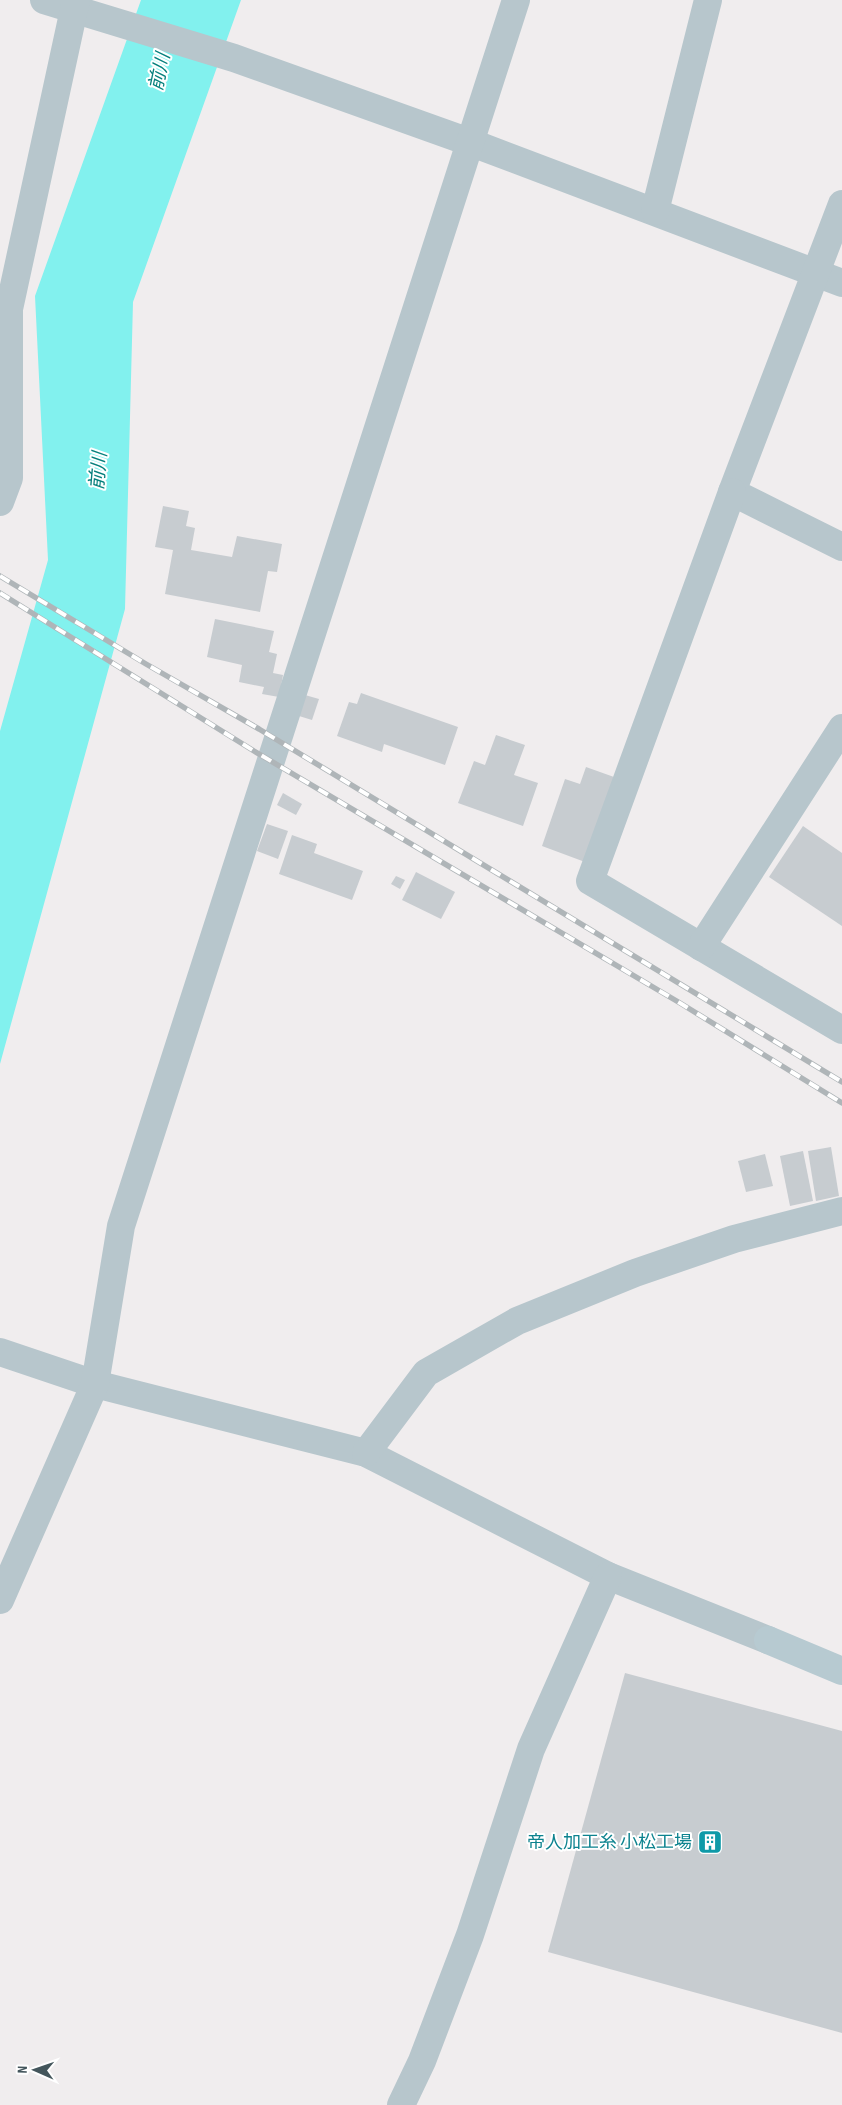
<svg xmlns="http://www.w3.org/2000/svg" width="842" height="2105" viewBox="0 0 842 2105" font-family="'Sofia Sans Condensed','Noto Sans JP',sans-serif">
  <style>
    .water { fill: #82f1ee }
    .building { fill: #c7ccd0 }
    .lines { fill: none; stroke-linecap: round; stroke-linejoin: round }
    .street { stroke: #b7c6cc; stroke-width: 28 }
    .secondary { stroke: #b7cad1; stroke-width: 28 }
    .rail-casing { stroke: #afb5b8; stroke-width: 5.5 }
    .rail { stroke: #fff; stroke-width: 4; stroke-dasharray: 11; stroke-linecap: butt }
    .labels { text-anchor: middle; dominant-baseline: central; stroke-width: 4; stroke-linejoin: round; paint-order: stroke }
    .culture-label { font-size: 18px; fill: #0d838f; stroke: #fff; text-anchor: end }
    .water-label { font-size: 19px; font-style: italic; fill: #07807d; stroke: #fff }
  </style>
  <rect width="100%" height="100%" fill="#f0edee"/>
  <polygon class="water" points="141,0 241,0 133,302 125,609 0,1064 0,731 48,560 35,296"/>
  <g class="building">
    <polygon points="163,506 189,511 186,526 195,528 191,550 232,557 237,536 282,544 277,572 268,571 260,612 165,594 173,550 155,547"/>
    <polygon points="215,619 274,631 269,652 277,654 273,673 283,675 279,697 262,694 264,687 239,682 242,665 207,657"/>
    <polygon points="361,693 458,727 445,765 384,744 382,752 337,736 349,702 357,704"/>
    <polygon points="305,695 319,699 312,720 299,716"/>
    <polygon points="496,735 525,745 514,775 538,783 523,826 458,803 474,761 485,765"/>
    <polygon points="586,767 614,777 585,862 542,846 565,779 580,784"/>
    <polygon points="283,793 302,804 296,815 277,805"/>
    <polygon points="267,824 288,831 278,859 257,851"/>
    <polygon points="803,826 842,853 842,926 769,877"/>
    <polygon points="292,835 317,844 314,853 363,871 352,900 279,874"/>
    <polygon points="416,872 455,892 441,919 402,900"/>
    <polygon points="396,876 405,880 400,889 391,884"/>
    <polygon points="831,1147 839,1196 816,1201 808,1151"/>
    <polygon points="803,1151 813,1201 790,1206 780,1156"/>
    <polygon points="765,1154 773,1186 746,1192 738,1161"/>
    <polygon points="625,1673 842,1731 842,2033 548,1952"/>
  </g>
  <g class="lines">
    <g class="street">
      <polyline points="44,0 234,58 472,143 842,283"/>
      <polyline points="842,204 732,492 842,547"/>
      <polyline points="655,211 708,0"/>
      <polyline points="732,492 590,881 842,1030"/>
      <polyline points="0,502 9,478 9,309 76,0"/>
      <polyline points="701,947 842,728"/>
      <polyline points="0,1352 95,1384 366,1453 608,1576 768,1640"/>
      <polyline points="366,1453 426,1373 517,1321 635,1273 734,1239 842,1211"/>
      <polyline points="0,1600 95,1384 121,1226 516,0"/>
      <polyline points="401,2105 422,2061 470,1935 531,1749 608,1576"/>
    </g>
    <polyline class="secondary" points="768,1640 842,1671"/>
    <defs>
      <g id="rail">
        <polyline points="0,576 146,664 259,729 842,1082"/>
        <polyline points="0,593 254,751 680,1003 842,1103"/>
      </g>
    </defs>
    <use href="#rail" class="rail-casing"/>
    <use href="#rail" class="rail"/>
  </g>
  <defs>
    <symbol id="building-square" viewBox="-11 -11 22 22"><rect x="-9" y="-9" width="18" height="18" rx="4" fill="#0f9aa8" stroke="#fff"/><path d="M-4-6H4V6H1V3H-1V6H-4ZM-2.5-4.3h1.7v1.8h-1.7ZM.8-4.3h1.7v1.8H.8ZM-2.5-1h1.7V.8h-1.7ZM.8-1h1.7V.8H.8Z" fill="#fff"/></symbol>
  </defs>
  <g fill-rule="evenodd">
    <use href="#building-square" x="696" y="1828" width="28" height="28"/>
  </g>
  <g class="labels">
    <g class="culture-label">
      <text x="692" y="1842">帝人加工糸 小松工場</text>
    </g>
    <g class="water-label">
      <text transform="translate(160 72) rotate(-78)">前川</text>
      <text transform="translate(99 471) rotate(-85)">前川</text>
    </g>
  </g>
  <g transform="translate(35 2070) rotate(272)" stroke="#ffffff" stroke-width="4" paint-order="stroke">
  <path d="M0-4L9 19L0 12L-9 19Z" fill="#44565c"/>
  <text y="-8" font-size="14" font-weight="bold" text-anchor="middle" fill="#44565c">N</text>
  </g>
</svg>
